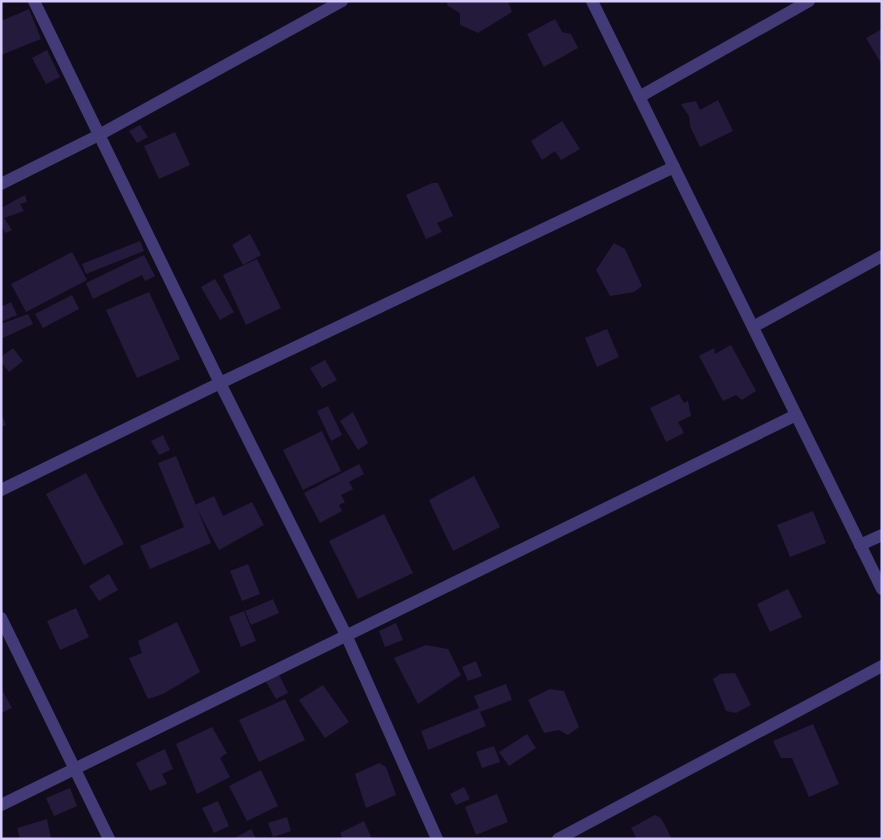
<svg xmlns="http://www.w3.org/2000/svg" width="883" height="840" viewBox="0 0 883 840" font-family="Quicksand,sans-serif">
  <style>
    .building { fill: #241a3c }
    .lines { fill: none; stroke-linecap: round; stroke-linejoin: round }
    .street { stroke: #433a78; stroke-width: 12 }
  </style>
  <rect width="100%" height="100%" fill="#110c1c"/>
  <g class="building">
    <polygon points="446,1 508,1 512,12 478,33 460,25 460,13 448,6"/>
    <polygon points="29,9 41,39 1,55 1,21"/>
    <polygon points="555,19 562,32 571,34 578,48 544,67 527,34"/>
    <polygon points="882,29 882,65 866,38"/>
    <polygon points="47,50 60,77 46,84 32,58"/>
    <polygon points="718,100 733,131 700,147 690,126 689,116 681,104 696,101 700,110"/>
    <polygon points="562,121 580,149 561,160 555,151 542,160 531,141"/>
    <polygon points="140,125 148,137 137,143 129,131"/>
    <polygon points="175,132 190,165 159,179 144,146"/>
    <polygon points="432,183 438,183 453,216 437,223 442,232 426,239 406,195"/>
    <polygon points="25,195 27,202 20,204 24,211 4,218 12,230 5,233 1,225 1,208"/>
    <polygon points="250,234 261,255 243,265 232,245"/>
    <polygon points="140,241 144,251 86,274 82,264"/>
    <polygon points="614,243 625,249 642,286 634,292 610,296 596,270"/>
    <polygon points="72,252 87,280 26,312 11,284"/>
    <polygon points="144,255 155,276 145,281 142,275 93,299 86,283"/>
    <polygon points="257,259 281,308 246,325 223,275"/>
    <polygon points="215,279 234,312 220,320 201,287"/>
    <polygon points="149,292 180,359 137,378 106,310"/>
    <polygon points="72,295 79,309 43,328 35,314"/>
    <polygon points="11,302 17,315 1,322 1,307"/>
    <polygon points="28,314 33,324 1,339 1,324"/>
    <polygon points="607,329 619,357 597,367 585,338"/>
    <polygon points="731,345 756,391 742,400 736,395 723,401 699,356 714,348 715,354"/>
    <polygon points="13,348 23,361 9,372 1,362 1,357"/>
    <polygon points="325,360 337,380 322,388 310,368"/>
    <polygon points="679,394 684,403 688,401 691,416 678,422 684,433 666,442 650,408"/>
    <polygon points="328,406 342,435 331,441 317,411"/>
    <polygon points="353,412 368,443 358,450 340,421"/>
    <polygon points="1,414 6,425 1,427"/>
    <polygon points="322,431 341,471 303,490 283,450"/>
    <polygon points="163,435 170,450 159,455 151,441"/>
    <polygon points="176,456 211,543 150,569 140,546 184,527 158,463"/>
    <polygon points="359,464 364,474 349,482 353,489 341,495 345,502 339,505 342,511 320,523 304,493"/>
    <polygon points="86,473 124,544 84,565 46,494"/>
    <polygon points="474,476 500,527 453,551 429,500"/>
    <polygon points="214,496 223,516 252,502 264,525 219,550 195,505"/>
    <polygon points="813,511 826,543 790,557 777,525"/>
    <polygon points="384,514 413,573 358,599 329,541"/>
    <polygon points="248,564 260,594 242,601 230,571"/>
    <polygon points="109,574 118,590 99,601 89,586"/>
    <polygon points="788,589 802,617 770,632 757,604"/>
    <polygon points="273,599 279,613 251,625 245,611"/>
    <polygon points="76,608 89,637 60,650 47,621"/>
    <polygon points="244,611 256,641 241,647 229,617"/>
    <polygon points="177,622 200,672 163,694 148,699 129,658 142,653 138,641"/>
    <polygon points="396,623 403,640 385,647 379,631"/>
    <polygon points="426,645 448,649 461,675 418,704 394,658"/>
    <polygon points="476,661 482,676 468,681 462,667"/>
    <polygon points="278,673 288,693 276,699 265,680"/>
    <polygon points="735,673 751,705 736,713 726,711 713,679 720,674"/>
    <polygon points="506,684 512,700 480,712 486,726 428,750 421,731 479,708 474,696"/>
    <polygon points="323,685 349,722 325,738 299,700"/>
    <polygon points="1,688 12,708 1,713"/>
    <polygon points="550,689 564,691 579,727 568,735 559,730 544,733 528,700"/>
    <polygon points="285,699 305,740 259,762 239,720"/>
    <polygon points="813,724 839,784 809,797 792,758 781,758 773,741"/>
    <polygon points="212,727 227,753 220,758 230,777 197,794 176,744"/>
    <polygon points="527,734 536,748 509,766 499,752"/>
    <polygon points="494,746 500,762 482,768 476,752"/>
    <polygon points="165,749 173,769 162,774 167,784 150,791 136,763"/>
    <polygon points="379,763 386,767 396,795 366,808 355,774"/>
    <polygon points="261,770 278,806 247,821 229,786"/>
    <polygon points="464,787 470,799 456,805 450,794"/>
    <polygon points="70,788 77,806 54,816 46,798"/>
    <polygon points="497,794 508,822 476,835 465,807"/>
    <polygon points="218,801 229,826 214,833 202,808"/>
    <polygon points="655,815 661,818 672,839 637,839 631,828"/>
    <polygon points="287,817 291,831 273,837 268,823"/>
    <polygon points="47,819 51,839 20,839 17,828"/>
    <polygon points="364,821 372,839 343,839 340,833"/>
    <polygon points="251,829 256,839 233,839"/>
  </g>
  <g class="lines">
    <g class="street">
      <polyline points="34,1 220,383 347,637 437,839"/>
      <polyline points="592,1 882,589"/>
      <polyline points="639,97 809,1"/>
      <polyline points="1,184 99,135 342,1"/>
      <polyline points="753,327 882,256"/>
      <polyline points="1,490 220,383 674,167"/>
      <polyline points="860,545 882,535"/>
      <polyline points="1,618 109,839"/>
      <polyline points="1,805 796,415"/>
      <polyline points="558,839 882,666"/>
    </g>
  </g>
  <rect width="883" height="840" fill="none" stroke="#d6cbfc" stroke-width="5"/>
</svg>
